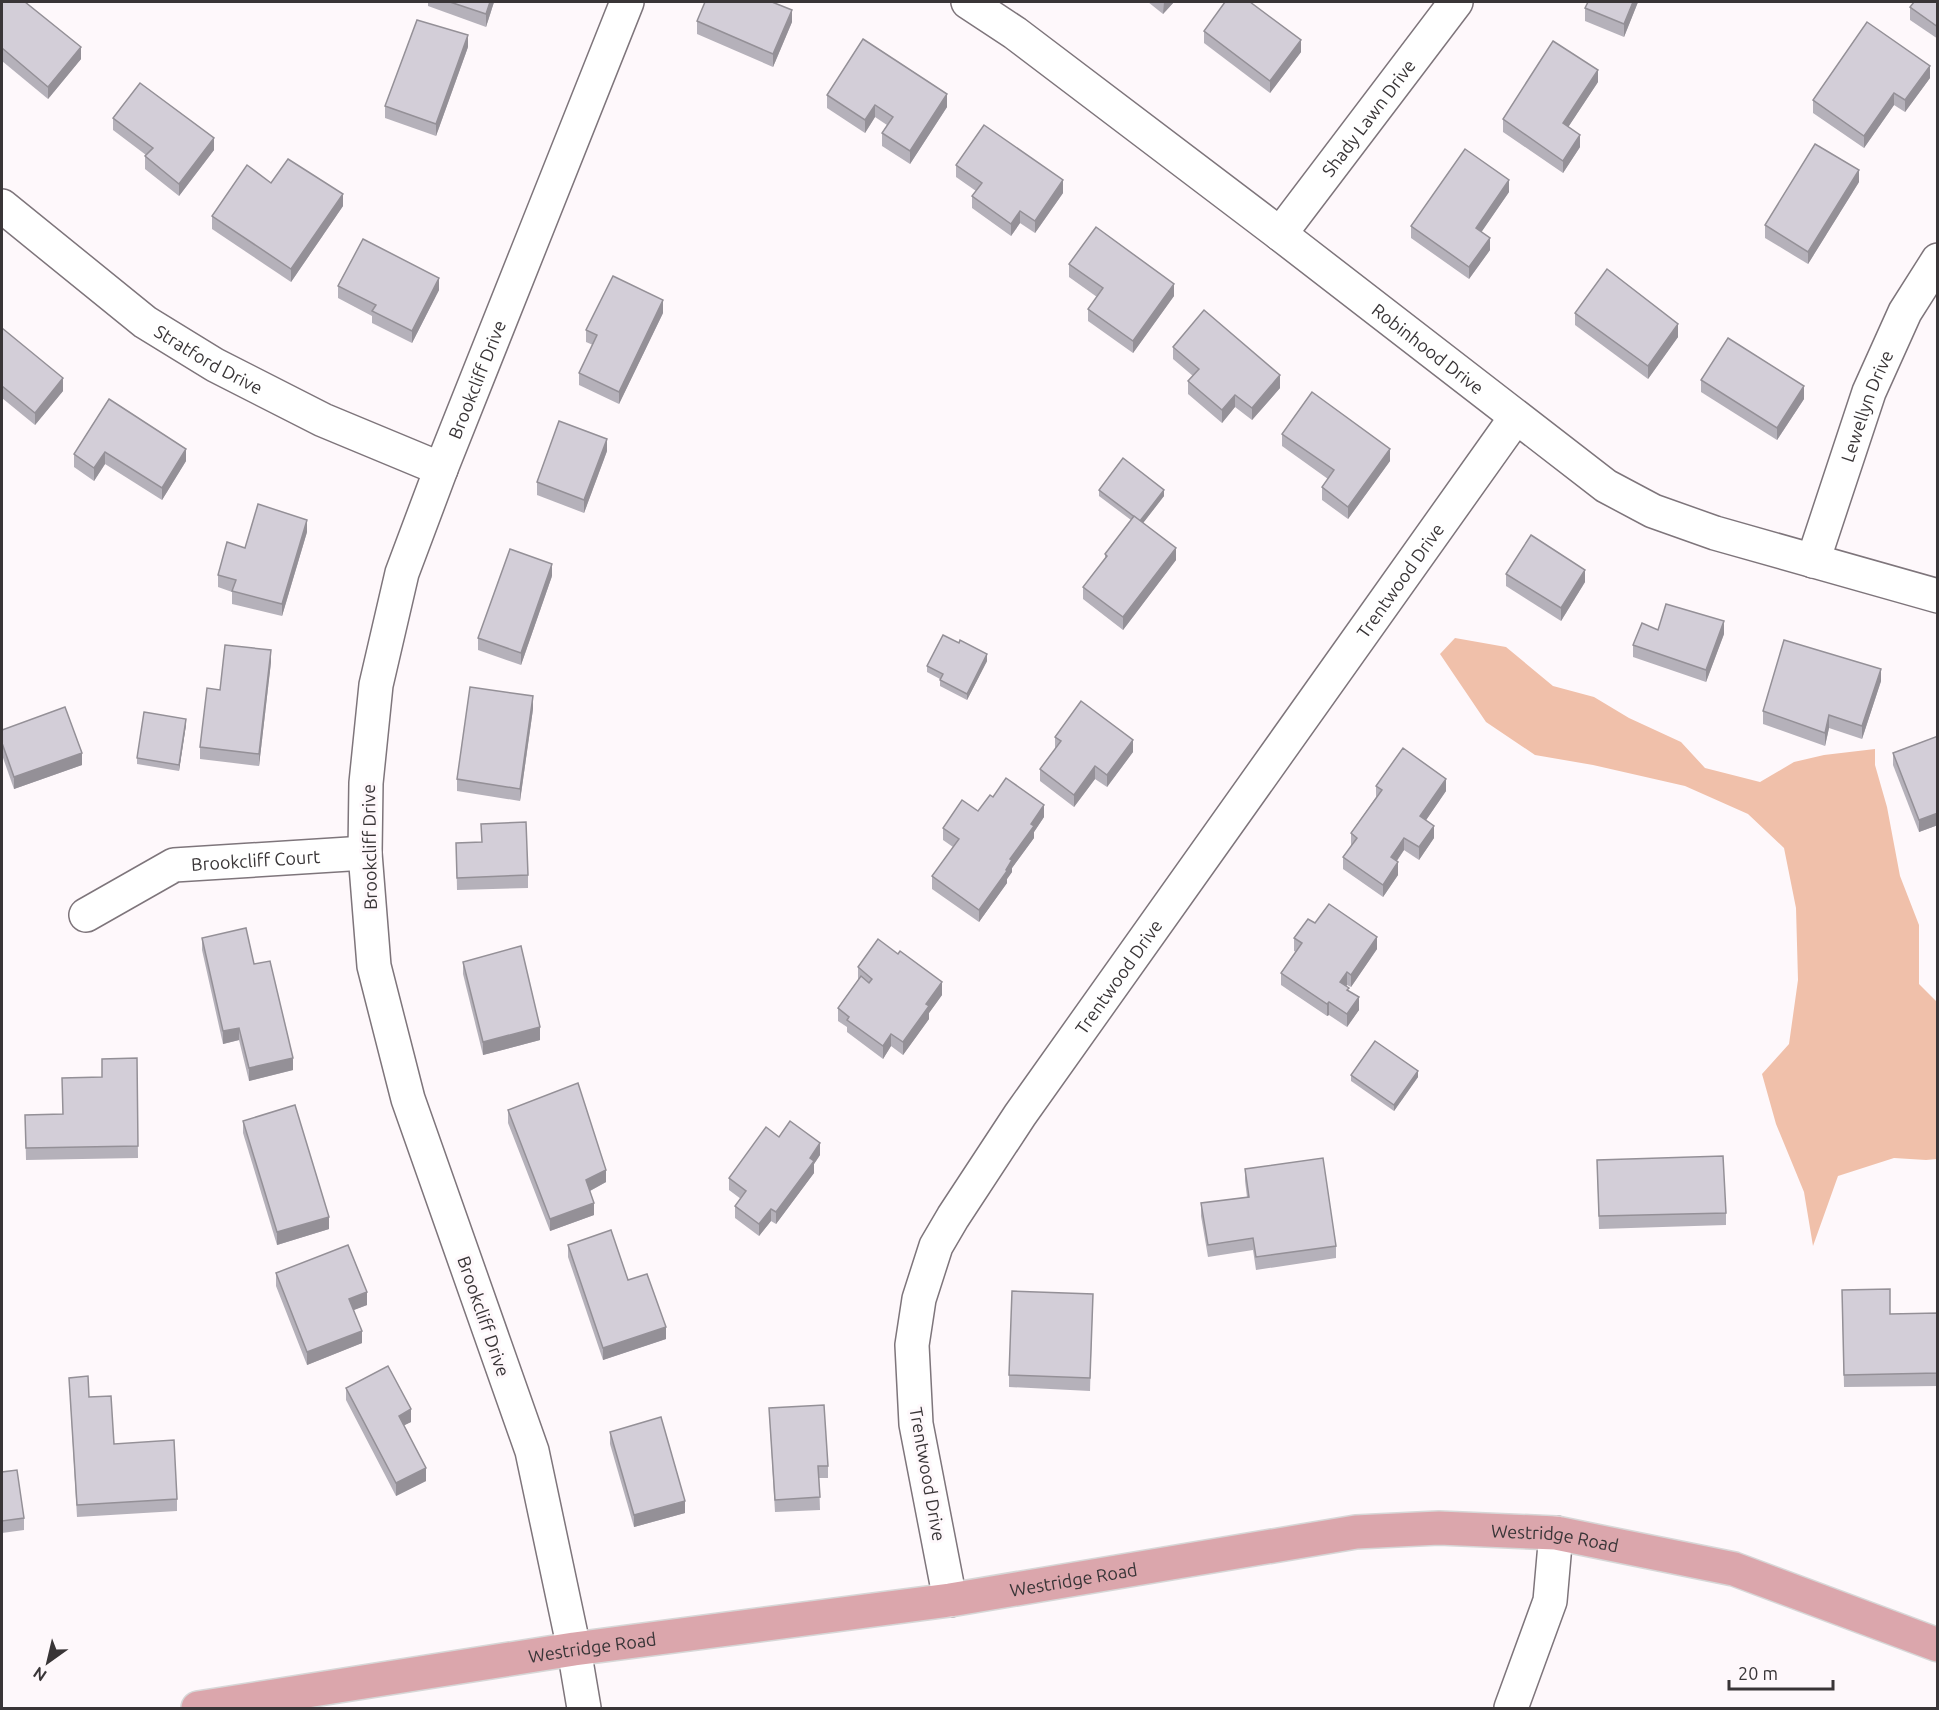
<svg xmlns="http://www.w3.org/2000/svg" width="1939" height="1710" viewBox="0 0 1939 1710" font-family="Ubuntu,sans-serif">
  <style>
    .green { fill: #f0c0aa }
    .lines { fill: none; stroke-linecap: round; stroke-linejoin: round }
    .minor-casing { stroke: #7e757b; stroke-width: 36 }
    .major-casing { stroke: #d7d7d7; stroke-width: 36 }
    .minor { stroke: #fff; stroke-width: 33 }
    .major { stroke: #dba6ac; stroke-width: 33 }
    .wall { fill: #b5b1ba }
    .shaded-wall { fill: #949097 }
    .building { fill: #d3ced8; stroke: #949097; stroke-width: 1.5 }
    .labels { text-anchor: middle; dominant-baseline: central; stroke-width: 6; stroke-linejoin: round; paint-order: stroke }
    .street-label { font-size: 18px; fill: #393537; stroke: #fef8fb }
  </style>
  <rect width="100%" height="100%" fill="#fef8fb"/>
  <polygon class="green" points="1455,638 1506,647 1553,686 1594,697 1629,718 1681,742 1705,768 1760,782 1794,762 1824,755 1875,749 1875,765 1887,807 1900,876 1919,925 1919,984 1937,1002 1937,1159 1926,1160 1894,1158 1838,1176 1813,1246 1804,1192 1776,1124 1762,1074 1789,1044 1798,980 1796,908 1784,848 1748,814 1685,786 1593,765 1535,755 1486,722 1440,654"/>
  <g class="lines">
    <defs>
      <g id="minor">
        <path id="s1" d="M968,2L1015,33L1280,234L1606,486L1653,511L1715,533L1938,596"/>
        <path id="s2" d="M2,206L145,322L215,365L323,420L441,469"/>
        <path id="s3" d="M1280,234L1456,2"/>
        <path id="s4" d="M1813,561L1869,392L1905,312L1938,260"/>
        <path id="s5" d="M86,915L174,865L365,853"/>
        <path id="s6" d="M950,1600L916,1424L912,1345L919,1299L936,1246L953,1217L1020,1115L1516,417"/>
        <path id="s7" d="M584,1708L574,1649L532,1451L408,1099L374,966L365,853L366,783L376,685L402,573L441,469L627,2"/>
        <polyline points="1511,1708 1550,1601 1556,1533"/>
      </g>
      <g id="major">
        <path id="s8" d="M198,1708L574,1649L950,1600L1356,1532L1439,1528L1556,1533L1734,1569L1938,1645"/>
      </g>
    </defs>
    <use href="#minor" class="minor-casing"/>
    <use href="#major" class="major-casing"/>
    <use href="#minor" class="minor"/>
    <use href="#major" class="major"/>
  </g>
  <g class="wall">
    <polygon points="2,2 81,59 48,99 2,61"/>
    <polygon points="428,2 494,2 486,27 428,6"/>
    <polygon points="1148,2 1174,2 1163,14"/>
    <polygon points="1638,2 1624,37 1585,21 1585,8"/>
    <polygon points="1938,2 1938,39 1910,20 1910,7"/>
    <polygon points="697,21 792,22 773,67 697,34"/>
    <polygon points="1204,31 1301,52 1270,93 1204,43"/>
    <polygon points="468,47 436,136 385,118 385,106"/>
    <polygon points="1930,78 1905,112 1894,105 1864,148 1813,113 1813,100"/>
    <polygon points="1598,82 1568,127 1580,147 1563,173 1503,132 1503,119"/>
    <polygon points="827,95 947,107 910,164 882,146 882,133 887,125 875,117 865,133 827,108"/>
    <polygon points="113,118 214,150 179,196 145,169 145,156 146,155 113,130"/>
    <polygon points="956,165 1063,193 1035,233 1020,223 1011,236 972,208 972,196 976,191 956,177"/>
    <polygon points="1859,182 1808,264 1765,238 1765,225"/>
    <polygon points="271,183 343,206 291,282 212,229 212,216"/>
    <polygon points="1509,192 1481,232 1490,250 1469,279 1411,238 1411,226"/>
    <polygon points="1069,264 1174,296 1133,353 1088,321 1088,309 1097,297 1069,277"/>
    <polygon points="338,286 439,290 412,343 372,323 372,316 338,298"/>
    <polygon points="663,313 619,404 579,385 579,373 593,345 586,342 586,330"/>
    <polygon points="1575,313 1678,337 1648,379 1575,325"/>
    <polygon points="2,328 63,391 35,425 2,398"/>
    <polygon points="1173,347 1280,388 1252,420 1235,407 1222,423 1188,394 1188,381 1193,376 1173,359"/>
    <polygon points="1701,380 1804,399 1777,440 1701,392"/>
    <polygon points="109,399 186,461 162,500 105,464 94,481 74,467 74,454"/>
    <polygon points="1282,434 1390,461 1348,519 1322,500 1322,487 1328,479 1282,446"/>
    <polygon points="607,451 584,513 537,495 537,482"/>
    <polygon points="1099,490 1164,496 1143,523 1176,560 1123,630 1083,599 1083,587 1105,559 1105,554 1131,520 1099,496"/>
    <polygon points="307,532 282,616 232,604 232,592 218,587 218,575 245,548"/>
    <polygon points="1506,574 1585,582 1561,621 1506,586"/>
    <polygon points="552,576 521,665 478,650 478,638"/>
    <polygon points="1658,630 1724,634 1706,682 1633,657 1633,645"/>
    <polygon points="987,661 967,700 940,686 940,679 927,672 927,666"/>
    <polygon points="271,662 259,766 200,759 200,747 220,690"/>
    <polygon points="1881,681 1862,739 1829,728 1825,746 1763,724 1763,711"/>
    <polygon points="533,709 520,801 457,791 457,779"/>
    <polygon points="186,725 179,771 137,764 137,758"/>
    <polygon points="2,730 82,765 14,789 2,755"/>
    <polygon points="1938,736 1938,825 1919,832 1893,765 1893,753"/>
    <polygon points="1055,737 1133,752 1107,787 1095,779 1074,807 1040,781 1040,769 1055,749"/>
    <polygon points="1376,786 1446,791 1426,820 1434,838 1419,860 1404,850 1397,861 1398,875 1383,897 1343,869 1343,857 1351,846 1351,833 1376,797"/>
    <polygon points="993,797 1044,817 1034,832 1034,838 1012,868 1012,872 1007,879 1007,883 979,922 932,889 932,876 953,847 943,840 943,828 978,811"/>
    <polygon points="456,843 528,875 528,888 457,890"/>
    <polygon points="1315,923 1377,949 1351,987 1347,985 1346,986 1359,1010 1347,1027 1329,1015 1327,1016 1281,985 1281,973 1296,952 1294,951 1294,938"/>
    <polygon points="202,938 254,964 293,1070 249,1081 239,1040 223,1044 202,950"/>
    <polygon points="463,962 540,1040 483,1055 463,974"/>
    <polygon points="858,967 942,995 929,1013 929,1019 903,1055 891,1046 883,1059 847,1032 847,1027 838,1021 838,1008 858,980"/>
    <polygon points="137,1058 138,1158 26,1160 25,1115 63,1114 102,1077 102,1059"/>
    <polygon points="1351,1075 1418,1077 1394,1111 1351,1081"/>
    <polygon points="508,1110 606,1182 590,1191 594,1215 550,1231 508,1123"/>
    <polygon points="243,1121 329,1229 277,1245 243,1133"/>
    <polygon points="779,1137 820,1155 814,1164 814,1173 776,1224 771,1221 759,1236 735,1218 735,1206 741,1199 729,1190 729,1178"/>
    <polygon points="1597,1160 1726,1213 1726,1225 1599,1229"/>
    <polygon points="1245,1169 1336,1246 1336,1258 1256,1270 1253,1250 1208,1257 1201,1216 1201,1203 1247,1197 1245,1181"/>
    <polygon points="568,1245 628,1280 666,1339 603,1360 568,1257"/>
    <polygon points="276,1273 367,1305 353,1310 362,1343 307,1365 276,1286"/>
    <polygon points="1842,1290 1890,1314 1938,1313 1938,1386 1844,1387"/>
    <polygon points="1093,1294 1090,1391 1009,1387 1009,1375"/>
    <polygon points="69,1378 89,1397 114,1444 177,1499 177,1511 77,1517"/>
    <polygon points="346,1388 411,1422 404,1425 426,1481 396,1496 346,1400"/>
    <polygon points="769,1408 828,1466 828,1478 819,1478 820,1510 775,1512"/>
    <polygon points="610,1432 685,1513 634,1527 610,1444"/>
    <polygon points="2,1472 24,1518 24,1530 2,1533"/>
  </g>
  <g class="shaded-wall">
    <polygon points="490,2 494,2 486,27 486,14"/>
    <polygon points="1164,2 1174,2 1163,14"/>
    <polygon points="1633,2 1638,2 1624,37 1624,24"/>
    <polygon points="792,10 792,22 773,67 773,54"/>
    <polygon points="468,35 468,47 436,136 436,124"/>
    <polygon points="1301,40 1301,52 1270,93 1270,81"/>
    <polygon points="81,47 81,59 48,99 48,87"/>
    <polygon points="1930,66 1930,78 1905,112 1905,100"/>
    <polygon points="1598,70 1598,82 1563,135 1563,123"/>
    <polygon points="1894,93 1894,105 1864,148 1864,136"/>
    <polygon points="947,94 947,107 910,164 910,151"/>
    <polygon points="875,105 875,117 865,133 865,120"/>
    <polygon points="1580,135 1580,147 1563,173 1563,161"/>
    <polygon points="214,138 214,150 179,196 179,184"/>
    <polygon points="1859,170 1859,182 1808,264 1808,252"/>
    <polygon points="1063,180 1063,193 1035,233 1035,221"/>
    <polygon points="1509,180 1509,192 1476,240 1476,228"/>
    <polygon points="343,194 343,206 291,282 291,269"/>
    <polygon points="1020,211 1020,223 1011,236 1011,224"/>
    <polygon points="1490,238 1490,250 1469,279 1469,267"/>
    <polygon points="439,278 439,290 412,343 412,331"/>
    <polygon points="1174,284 1174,296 1133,353 1133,341"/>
    <polygon points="663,300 663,313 619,404 619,392"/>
    <polygon points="1678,324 1678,337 1648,379 1648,366"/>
    <polygon points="1280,375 1280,388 1252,420 1252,408"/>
    <polygon points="63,378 63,391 35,425 35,413"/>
    <polygon points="1804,386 1804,399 1777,440 1777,428"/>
    <polygon points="1235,395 1235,407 1222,423 1222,410"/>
    <polygon points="607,439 607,451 584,513 584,500"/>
    <polygon points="186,449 186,461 162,500 162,488"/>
    <polygon points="1390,449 1390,461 1348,519 1348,507"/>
    <polygon points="105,452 105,464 94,481 94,468"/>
    <polygon points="1164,490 1164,496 1140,527 1140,521"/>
    <polygon points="307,520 307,532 282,616 282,604"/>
    <polygon points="1176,548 1176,560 1123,630 1123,617"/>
    <polygon points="552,564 552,576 521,665 521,653"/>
    <polygon points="1585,570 1585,582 1561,621 1561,608"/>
    <polygon points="1724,621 1724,634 1706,682 1706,670"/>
    <polygon points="271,650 271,662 259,766 259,754"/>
    <polygon points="987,654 987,661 967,700 967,694"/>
    <polygon points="1881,669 1881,681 1862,739 1862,726"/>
    <polygon points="533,696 533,709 520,801 520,789"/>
    <polygon points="1829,715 1829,728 1825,746 1825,733"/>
    <polygon points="186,719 186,725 179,771 179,765"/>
    <polygon points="1133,740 1133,752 1107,787 1107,775"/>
    <polygon points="82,753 82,765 14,789 14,777"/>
    <polygon points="1095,766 1095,779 1074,807 1074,795"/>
    <polygon points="1446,779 1446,791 1420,829 1420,816"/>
    <polygon points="1044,805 1044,817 1034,832 1034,838 1012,868 1012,872 1007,879 1007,883 979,922 979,910 1006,870 1010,859 1031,824"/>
    <polygon points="1938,813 1938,825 1919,832 1919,820"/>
    <polygon points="1434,826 1434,838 1419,860 1419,847"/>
    <polygon points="1404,838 1404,850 1391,869 1391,857"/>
    <polygon points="1398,862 1398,875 1383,897 1383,885"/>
    <polygon points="1377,937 1377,949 1351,987 1351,975"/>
    <polygon points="1347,972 1347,985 1340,994 1340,982"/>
    <polygon points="942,982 942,995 929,1013 929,1019 903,1055 903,1042 926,1004"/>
    <polygon points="1359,997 1359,1010 1347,1027 1347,1014"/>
    <polygon points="1329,1002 1329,1015 1327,1016 1327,1004"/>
    <polygon points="540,1027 540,1040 483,1055 483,1042"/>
    <polygon points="239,1028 239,1040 223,1044 223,1031"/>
    <polygon points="891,1034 891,1046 883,1059 883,1046"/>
    <polygon points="293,1058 293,1070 249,1081 249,1068"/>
    <polygon points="1418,1071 1418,1077 1394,1111 1394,1105"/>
    <polygon points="820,1143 820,1155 814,1164 814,1173 776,1224 776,1212 810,1158"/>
    <polygon points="606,1170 606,1182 586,1193 586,1180"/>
    <polygon points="594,1203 594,1215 550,1231 550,1219"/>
    <polygon points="771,1209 771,1221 759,1236 759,1224"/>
    <polygon points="329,1217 329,1229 277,1245 277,1232"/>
    <polygon points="367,1292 367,1305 349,1312 349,1299"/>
    <polygon points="666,1327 666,1339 603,1360 603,1348"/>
    <polygon points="362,1331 362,1343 307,1365 307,1352"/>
    <polygon points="411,1409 411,1422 399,1428 399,1416"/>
    <polygon points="426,1468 426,1481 396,1496 396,1483"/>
    <polygon points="685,1501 685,1513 634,1527 634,1515"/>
  </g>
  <g class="building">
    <polygon points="2,2 25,2 81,47 48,87 2,48"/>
    <polygon points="450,2 490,2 486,14"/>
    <polygon points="705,2 772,2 792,10 773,54 697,21"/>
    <polygon points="1225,2 1250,2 1301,40 1270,81 1204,31"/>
    <polygon points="1588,2 1633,2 1624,24 1585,8"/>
    <polygon points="1914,2 1938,2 1938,27 1910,7"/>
    <polygon points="417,20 468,35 436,124 385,106"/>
    <polygon points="1867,22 1930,66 1905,100 1894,93 1864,136 1813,100"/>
    <polygon points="863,39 947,94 910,151 882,133 893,117 875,105 865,120 827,95"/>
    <polygon points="1553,41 1598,70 1563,123 1580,135 1563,161 1503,119"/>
    <polygon points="140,83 214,138 179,184 145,156 153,148 113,118"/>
    <polygon points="984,125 1063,180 1035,221 1020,211 1011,224 972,196 982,183 956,165"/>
    <polygon points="1815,144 1859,170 1808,252 1765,225"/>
    <polygon points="1465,149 1509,180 1476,228 1490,238 1469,267 1411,226"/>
    <polygon points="288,159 343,194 291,269 212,216 247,165 271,183"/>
    <polygon points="1096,227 1174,284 1133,341 1088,309 1103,288 1069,264"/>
    <polygon points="363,239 439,278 412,331 372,311 376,305 338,286"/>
    <polygon points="1607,269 1678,324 1648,366 1575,313"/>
    <polygon points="613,276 663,300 619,392 579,373 597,335 586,330"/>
    <polygon points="1204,310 1280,375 1252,408 1235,395 1222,410 1188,381 1199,369 1173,347"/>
    <polygon points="2,328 63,378 35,413 2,386"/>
    <polygon points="1728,338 1804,386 1777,428 1701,380"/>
    <polygon points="1312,392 1390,449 1348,507 1322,487 1334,470 1282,434"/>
    <polygon points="109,399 186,449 162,488 105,452 94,468 74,454"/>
    <polygon points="559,421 607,439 584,500 537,482"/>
    <polygon points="1123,458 1164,490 1140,521 1099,490"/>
    <polygon points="258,504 307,520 282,604 232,591 236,580 218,575 227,542 245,548"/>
    <polygon points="1134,516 1176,548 1123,617 1083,587 1107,556 1105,554"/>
    <polygon points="1531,535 1585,570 1561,608 1506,574"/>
    <polygon points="510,549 552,564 521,653 478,638"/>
    <polygon points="1666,604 1724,621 1706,670 1633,645 1642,623 1658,630"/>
    <polygon points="943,635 959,643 960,640 987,654 967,694 940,680 943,674 927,666"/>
    <polygon points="1784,640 1881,669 1862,726 1829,715 1825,733 1763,711"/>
    <polygon points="225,645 271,650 259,754 200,747 207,688 220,690"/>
    <polygon points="470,687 533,696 520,789 457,779"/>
    <polygon points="1081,701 1133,740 1107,775 1095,766 1074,795 1040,769 1061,741 1055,737"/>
    <polygon points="65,707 82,753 14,777 2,743 2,730"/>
    <polygon points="144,712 186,719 179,765 137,758"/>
    <polygon points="1938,736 1938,813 1919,820 1893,753"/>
    <polygon points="1403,748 1446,779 1420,816 1434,826 1419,847 1404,838 1391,857 1398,862 1383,885 1343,857 1357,838 1351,833 1382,790 1376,786"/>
    <polygon points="1006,778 1044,805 1031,824 1034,826 1010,859 1012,860 1006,870 1007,871 979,910 932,876 959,839 943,828 962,800 978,811 990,795 993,797"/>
    <polygon points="526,822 528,875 457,878 456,843 482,842 481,824"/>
    <polygon points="1329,904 1377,937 1351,975 1347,972 1340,982 1349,988 1347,990 1359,997 1347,1014 1329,1002 1327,1004 1281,973 1302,943 1294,938 1308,919 1315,923"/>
    <polygon points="246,928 254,964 270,961 293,1058 249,1068 239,1028 223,1031 202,938"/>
    <polygon points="878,939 898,954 900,951 942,982 926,1004 929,1006 903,1042 891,1034 883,1046 847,1020 849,1017 838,1008 861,976 869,983 872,979 858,967"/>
    <polygon points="521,946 540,1027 483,1042 463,962"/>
    <polygon points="1375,1041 1418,1071 1394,1105 1351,1075"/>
    <polygon points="137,1058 138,1146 26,1148 25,1115 63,1114 62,1078 102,1077 102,1059"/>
    <polygon points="578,1083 606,1170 586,1180 594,1203 550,1219 508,1110"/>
    <polygon points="295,1105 329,1217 277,1232 243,1121"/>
    <polygon points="790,1121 820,1143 810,1158 814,1161 776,1212 771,1209 759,1224 735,1206 746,1191 729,1178 766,1127 779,1137"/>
    <polygon points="1723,1156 1726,1213 1599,1216 1597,1160"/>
    <polygon points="1323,1158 1336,1246 1256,1257 1253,1238 1208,1245 1201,1203 1249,1197 1245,1169"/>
    <polygon points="611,1230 628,1280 647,1274 666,1327 603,1348 568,1245"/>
    <polygon points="348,1245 367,1292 349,1299 362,1331 307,1352 276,1273"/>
    <polygon points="1890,1289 1890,1314 1938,1313 1938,1373 1844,1375 1842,1290"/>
    <polygon points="1012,1291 1093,1294 1090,1378 1009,1375"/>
    <polygon points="388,1366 411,1409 399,1416 426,1468 396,1483 346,1388"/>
    <polygon points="88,1376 89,1397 111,1396 114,1444 174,1440 177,1499 77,1505 69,1378"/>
    <polygon points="824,1405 828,1466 818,1466 820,1497 775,1500 769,1408"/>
    <polygon points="661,1417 685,1501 634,1515 610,1432"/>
    <polygon points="17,1470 24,1518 2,1521 2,1472"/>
  </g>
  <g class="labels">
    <g class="street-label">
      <text stroke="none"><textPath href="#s3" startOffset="146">Shady Lawn Drive</textPath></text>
      <text stroke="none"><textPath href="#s1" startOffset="576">Robinhood Drive</textPath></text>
      <text stroke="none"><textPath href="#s2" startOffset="258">Stratford Drive</textPath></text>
      <text stroke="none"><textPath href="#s7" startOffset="1377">Brookcliff Drive</textPath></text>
      <text stroke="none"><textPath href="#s4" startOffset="164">Lewellyn Drive</textPath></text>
      <text stroke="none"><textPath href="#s6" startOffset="1172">Trentwood Drive</textPath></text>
      <text transform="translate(369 847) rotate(-91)">Brookcliff Drive</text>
      <text stroke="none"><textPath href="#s5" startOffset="183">Brookcliff Court</textPath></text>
      <text stroke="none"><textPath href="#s6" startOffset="686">Trentwood Drive</textPath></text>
      <text transform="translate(484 1316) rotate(71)">Brookcliff Drive</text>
      <text transform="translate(928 1474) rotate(80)">Trentwood Drive</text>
      <text stroke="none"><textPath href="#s8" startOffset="1371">Westridge Road</textPath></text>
      <text stroke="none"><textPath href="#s8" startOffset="885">Westridge Road</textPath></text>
      <text stroke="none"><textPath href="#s8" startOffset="399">Westridge Road</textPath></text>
    </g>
  </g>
  <rect width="1939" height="1710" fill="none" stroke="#393537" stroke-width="6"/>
  <g transform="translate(48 1662) rotate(214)" stroke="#fef8fb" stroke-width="4.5" paint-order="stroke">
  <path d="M0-4.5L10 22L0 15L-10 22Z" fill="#393537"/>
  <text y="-9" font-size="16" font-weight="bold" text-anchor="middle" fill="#393537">N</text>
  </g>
  <path d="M1729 1680v9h104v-9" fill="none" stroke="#393537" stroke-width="3"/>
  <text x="1738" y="1680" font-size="18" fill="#393537" stroke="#fef8fb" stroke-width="4.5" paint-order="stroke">20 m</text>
</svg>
